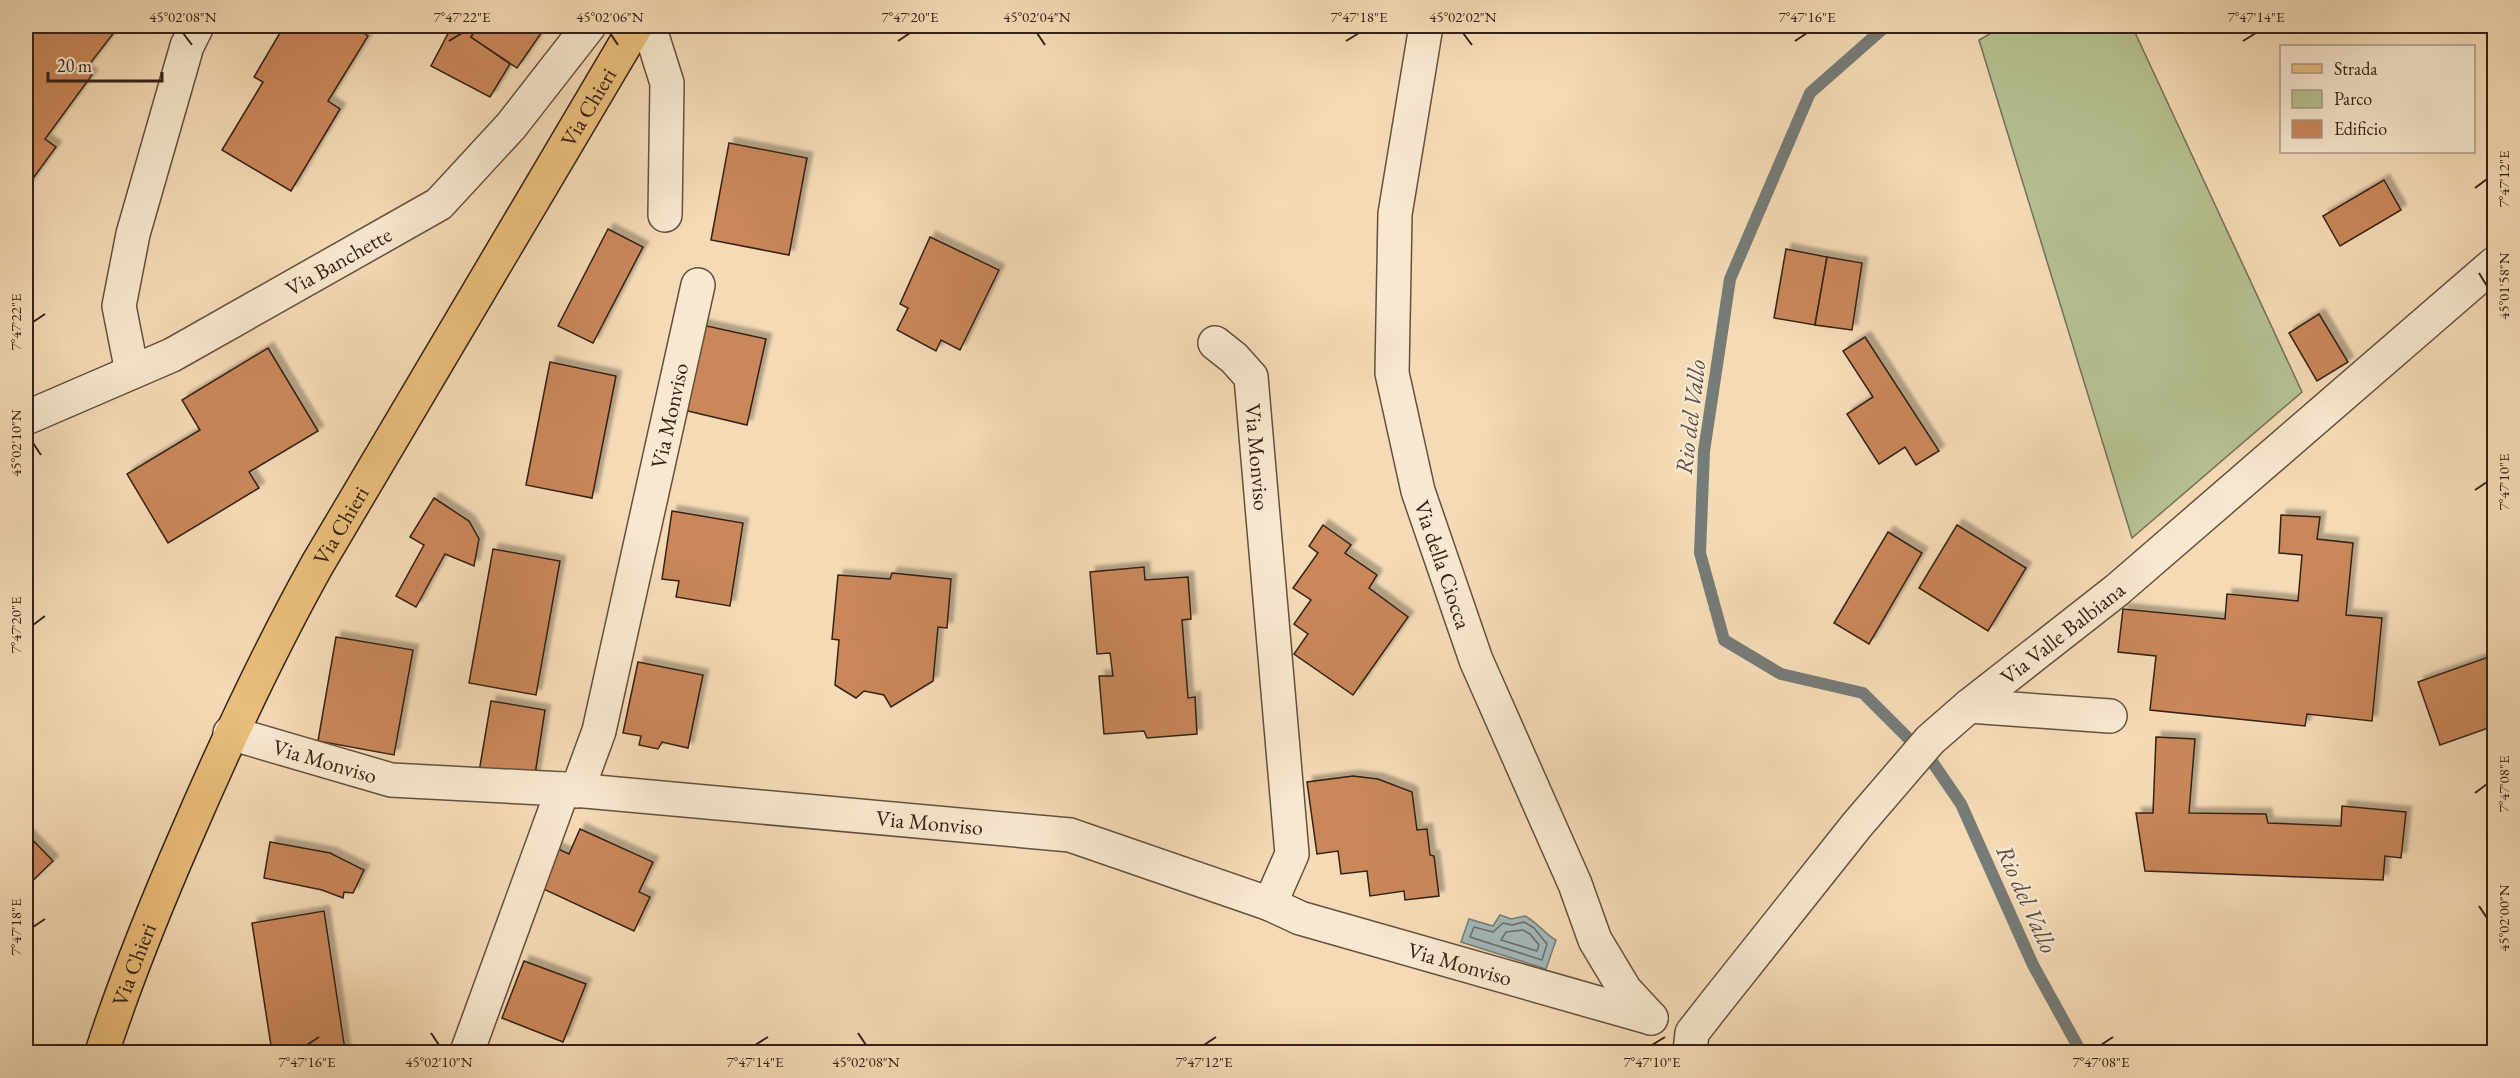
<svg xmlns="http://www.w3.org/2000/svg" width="2520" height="1078" viewBox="0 0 2520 1078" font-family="'EB Garamond',serif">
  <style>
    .green { fill: #b6c192; stroke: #767154; stroke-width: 1.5 }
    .water { fill: #a2b8ba; stroke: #767c78; stroke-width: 1.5 }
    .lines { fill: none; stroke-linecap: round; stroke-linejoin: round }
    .shore { stroke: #6c6c68; stroke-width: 1.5 }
    .stream { stroke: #767c78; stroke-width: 12 }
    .building { fill: #c9875a; stroke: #352116; stroke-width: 1.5; filter: url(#shadow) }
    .minor-casing { stroke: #65503e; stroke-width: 36 }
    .major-casing { stroke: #352116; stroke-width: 36 }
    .minor { stroke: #f8e8d0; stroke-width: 33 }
    .major { stroke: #eabe7b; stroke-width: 33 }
    .ticks { fill: none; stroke: #352116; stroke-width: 2 }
    .labels { text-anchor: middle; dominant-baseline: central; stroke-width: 4.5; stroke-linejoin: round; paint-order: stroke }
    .street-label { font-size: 22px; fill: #352116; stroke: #f8e8d0 }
    .water-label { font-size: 24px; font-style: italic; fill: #564e47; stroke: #f8e8d0 }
    .neatline { fill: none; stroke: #352116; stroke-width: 2 }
    .ticks-label { font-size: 15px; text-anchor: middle; fill: #352116 }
  </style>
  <defs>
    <filter id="shadow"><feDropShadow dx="5.5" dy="-5.5" stdDeviation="1.5" flood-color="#0004"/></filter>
  </defs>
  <rect width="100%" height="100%" fill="#f4dbb6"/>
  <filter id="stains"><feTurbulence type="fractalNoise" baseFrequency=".00333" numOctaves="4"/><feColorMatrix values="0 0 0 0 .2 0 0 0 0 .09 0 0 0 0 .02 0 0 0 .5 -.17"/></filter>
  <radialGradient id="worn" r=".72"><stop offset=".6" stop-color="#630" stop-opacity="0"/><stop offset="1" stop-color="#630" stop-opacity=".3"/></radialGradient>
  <polygon class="green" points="2003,26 2132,26 2302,392 2132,538 1979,40"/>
  <path class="water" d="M1500,915L1511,919L1525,916C1537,922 1548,937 1556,940L1546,969L1461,942L1469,919L1493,926Z"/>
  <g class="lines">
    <g class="shore">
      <polygon points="1524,922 1534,928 1547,944 1542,960 1470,937 1474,927 1493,932 1503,923 1512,925"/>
      <polygon points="1523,930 1530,934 1539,945 1537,951 1501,940 1506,932"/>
    </g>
    <g class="stream">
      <polyline points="1886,26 1810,93 1730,279 1704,451 1700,553 1724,640 1781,674 1863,693 1913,743"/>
      <polyline points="1933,763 1961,804 2033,965 2081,1052"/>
    </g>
  </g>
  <g class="building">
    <polygon points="26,26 119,26 85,70 92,75 45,139 56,147 26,188 26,42 30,36 26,33"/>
    <polygon points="284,26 360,26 358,29 368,36 328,101 340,109 291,191 222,150 263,82 254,77"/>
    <polygon points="452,26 478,26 471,37 510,64 490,97 431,66"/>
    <polygon points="478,26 546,26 517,68 471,37"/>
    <polygon points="729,143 807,158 789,255 711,240"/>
    <polygon points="2384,180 2401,210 2340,246 2323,216"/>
    <polygon points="608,229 643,247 593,343 558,326"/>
    <polygon points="930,237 999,270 960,350 941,340 936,351 897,330 908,308 900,304"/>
    <polygon points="1786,249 1827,257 1815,325 1774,318"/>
    <polygon points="1827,257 1862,263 1852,330 1815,325"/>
    <polygon points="2319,314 2348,362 2317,381 2289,333"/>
    <polygon points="693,323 766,339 747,425 675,408"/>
    <polygon points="1865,337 1939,451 1916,465 1905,447 1879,464 1847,414 1873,397 1843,351"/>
    <polygon points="268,348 318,431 249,472 259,488 168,543 127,474 200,430 182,400"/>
    <polygon points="550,362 616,376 592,498 526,485"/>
    <polygon points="434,498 469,521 479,539 474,566 445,554 416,607 396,596 424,545 410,537"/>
    <polygon points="672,511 743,523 730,606 676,597 679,581 662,579"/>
    <polygon points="2281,515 2320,517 2317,539 2353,543 2346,615 2382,618 2372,721 2307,714 2305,726 2150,710 2156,656 2118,652 2123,609 2225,619 2227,594 2298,601 2302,555 2279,553"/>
    <polygon points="1323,525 1351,545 1345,553 1377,575 1369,588 1408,617 1353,695 1294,654 1308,634 1294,624 1311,600 1293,588 1318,553 1309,546"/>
    <polygon points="1957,525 2026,568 1988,631 1919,588"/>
    <polygon points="1888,532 1922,553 1869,644 1834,623"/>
    <polygon points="493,549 560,561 536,695 469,683"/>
    <polygon points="1144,567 1145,580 1188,577 1191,619 1182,620 1188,698 1195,697 1197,734 1147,738 1144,731 1104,734 1099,676 1113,676 1110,653 1097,654 1090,572"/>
    <polygon points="892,573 951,579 947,628 938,627 933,681 891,707 884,695 864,691 856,698 835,685 839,640 832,639 838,575 890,579"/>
    <polygon points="336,637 413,650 394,755 318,741"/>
    <polygon points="2494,655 2494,726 2440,745 2418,682"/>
    <polygon points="638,662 703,675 688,748 662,742 658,749 639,745 641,736 623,733"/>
    <polygon points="491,701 545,710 534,781 479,772"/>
    <polygon points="2156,737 2195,739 2189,813 2266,814 2268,823 2341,826 2342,806 2406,812 2401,858 2385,856 2383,880 2145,871 2136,813 2153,813"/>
    <polygon points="1353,776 1378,779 1412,792 1417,830 1427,829 1430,855 1434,856 1439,896 1405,900 1404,891 1370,896 1367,871 1341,874 1338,851 1317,854 1307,782"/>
    <polygon points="580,829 653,862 639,892 650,897 634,931 539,887 556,848 569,854"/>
    <polygon points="26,833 53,861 26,887"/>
    <polygon points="270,842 330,853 364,870 353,893 344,892 343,898 322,890 264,878"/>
    <polygon points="324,911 345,1050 329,1052 272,1052 252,923"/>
    <polygon points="524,961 586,984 563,1042 502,1018"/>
  </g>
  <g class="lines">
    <defs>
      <g id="minor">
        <polyline points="649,26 667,83 665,215"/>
        <path id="s1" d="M1426,26L1395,214L1392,373L1418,491L1476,660L1575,884L1595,940L1625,990L1651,1018"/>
        <path id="s2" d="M1215,343L1234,358L1251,377L1292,854L1270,904"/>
        <polyline points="132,372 119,306 133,234 187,46 197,26"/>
        <path id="s3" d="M26,418L172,355L439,204L511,126L589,26"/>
        <polyline points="1969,706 2110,716"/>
        <path id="s4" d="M230,733L391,780L563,789L1070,835L1270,904L1300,918L1651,1018"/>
        <path id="s5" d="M577,791L599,731L698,285"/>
        <polyline points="467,1052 563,789"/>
        <path id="s6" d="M1690,1052L1692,1033L1717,1001L1857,825L1930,740L1969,706L2117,590L2494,264"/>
      </g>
      <g id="major">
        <path id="s7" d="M102,1052C126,979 155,907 186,836C226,743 268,653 317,565L636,26"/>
      </g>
    </defs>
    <use href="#minor" class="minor-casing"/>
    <use href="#major" class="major-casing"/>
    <use href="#minor" class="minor"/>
    <use href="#major" class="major"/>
  </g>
  <path class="ticks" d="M183,33L192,45M610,33L618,45M1037,33L1045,45M1463,33L1472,45M449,41L462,33M898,41L910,33M1346,41L1359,33M1795,41L1807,33M2243,41L2256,33M2475,188L2487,179M2479,273L2487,286M33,322L45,314M33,443L41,455M2475,490L2487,482M33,625L45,616M2475,793L2487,784M2479,906L2487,918M33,927L45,919M431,1033L439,1045M858,1033L866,1045M307,1045L319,1037M755,1045L768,1037M1204,1045L1216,1037M1652,1045L1665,1037M2101,1045L2113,1037"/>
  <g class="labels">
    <g class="street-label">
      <text stroke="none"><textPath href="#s7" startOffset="1065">Via Chieri</textPath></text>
      <text stroke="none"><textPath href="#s3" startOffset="350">Via Banchette</textPath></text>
      <text stroke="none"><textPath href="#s5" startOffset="387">Via Monviso</textPath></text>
      <text stroke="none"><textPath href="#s2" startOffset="130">Via Monviso</textPath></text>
      <text stroke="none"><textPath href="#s7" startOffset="579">Via Chieri</textPath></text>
      <text stroke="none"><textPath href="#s1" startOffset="548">Via della Ciocca</textPath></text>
      <text stroke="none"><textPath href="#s6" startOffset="567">Via Valle Balbiana</textPath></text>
      <text stroke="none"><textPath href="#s4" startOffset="99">Via Monviso</textPath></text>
      <text stroke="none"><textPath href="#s4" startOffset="708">Via Monviso</textPath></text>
      <text stroke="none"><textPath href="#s4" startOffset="1260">Via Monviso</textPath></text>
      <text stroke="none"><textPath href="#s7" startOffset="93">Via Chieri</textPath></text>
    </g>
    <g class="water-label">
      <text transform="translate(1690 417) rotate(-83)">Rio del Vallo</text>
      <text transform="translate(2027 899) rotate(66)">Rio del Vallo</text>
    </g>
  </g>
  <rect width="2520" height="1078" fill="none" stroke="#f4dbb6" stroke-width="66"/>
  <rect x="2280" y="45" width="195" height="108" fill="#f8e8d0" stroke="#aa9886" stroke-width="1.5"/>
  <rect x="2292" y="64" width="30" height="9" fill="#eabe7b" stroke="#aa9886" stroke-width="1.5"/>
  <text x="2334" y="75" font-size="18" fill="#352116">Strada</text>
  <rect x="2292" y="90" width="30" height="18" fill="#b6c192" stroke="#aa9886" stroke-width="1.5"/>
  <text x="2334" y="105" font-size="18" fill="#352116">Parco</text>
  <rect x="2292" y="120" width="30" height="18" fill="#c9875a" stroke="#aa9886" stroke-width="1.5"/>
  <text x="2334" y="135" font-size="18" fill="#352116">Edificio</text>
  <path d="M48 72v9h114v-9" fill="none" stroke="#352116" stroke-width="3"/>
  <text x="57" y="72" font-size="18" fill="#352116" stroke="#f8e8d0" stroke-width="4.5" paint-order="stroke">20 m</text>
  <rect x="33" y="33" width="2454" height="1012" class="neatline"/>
  <g class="ticks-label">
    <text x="183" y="22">45°02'08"N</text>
    <text x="462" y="22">7°47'22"E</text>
    <text x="610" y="22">45°02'06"N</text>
    <text x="910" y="22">7°47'20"E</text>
    <text x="1037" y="22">45°02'04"N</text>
    <text x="1359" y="22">7°47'18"E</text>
    <text x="1463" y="22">45°02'02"N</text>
    <text x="1807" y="22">7°47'16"E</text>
    <text x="2256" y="22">7°47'14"E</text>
    <text transform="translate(2504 179) rotate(-90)" y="5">7°47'12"E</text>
    <text transform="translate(2504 286) rotate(-90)" y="5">45°01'58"N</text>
    <text transform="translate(16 322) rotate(-90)" y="5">7°47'22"E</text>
    <text transform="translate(16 443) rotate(-90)" y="5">45°02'10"N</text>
    <text transform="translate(2504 482) rotate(-90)" y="5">7°47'10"E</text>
    <text transform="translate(16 625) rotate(-90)" y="5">7°47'20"E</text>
    <text transform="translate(2504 784) rotate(-90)" y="5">7°47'08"E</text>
    <text transform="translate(2504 918) rotate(-90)" y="5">45°02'00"N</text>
    <text transform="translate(16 927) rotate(-90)" y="5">7°47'18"E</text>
    <text x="307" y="1067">7°47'16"E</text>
    <text x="439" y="1067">45°02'10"N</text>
    <text x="755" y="1067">7°47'14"E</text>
    <text x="866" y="1067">45°02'08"N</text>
    <text x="1204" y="1067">7°47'12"E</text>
    <text x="1652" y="1067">7°47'10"E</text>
    <text x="2101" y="1067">7°47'08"E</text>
  </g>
  <rect width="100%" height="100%" filter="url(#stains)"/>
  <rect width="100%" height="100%" fill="url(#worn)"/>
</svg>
